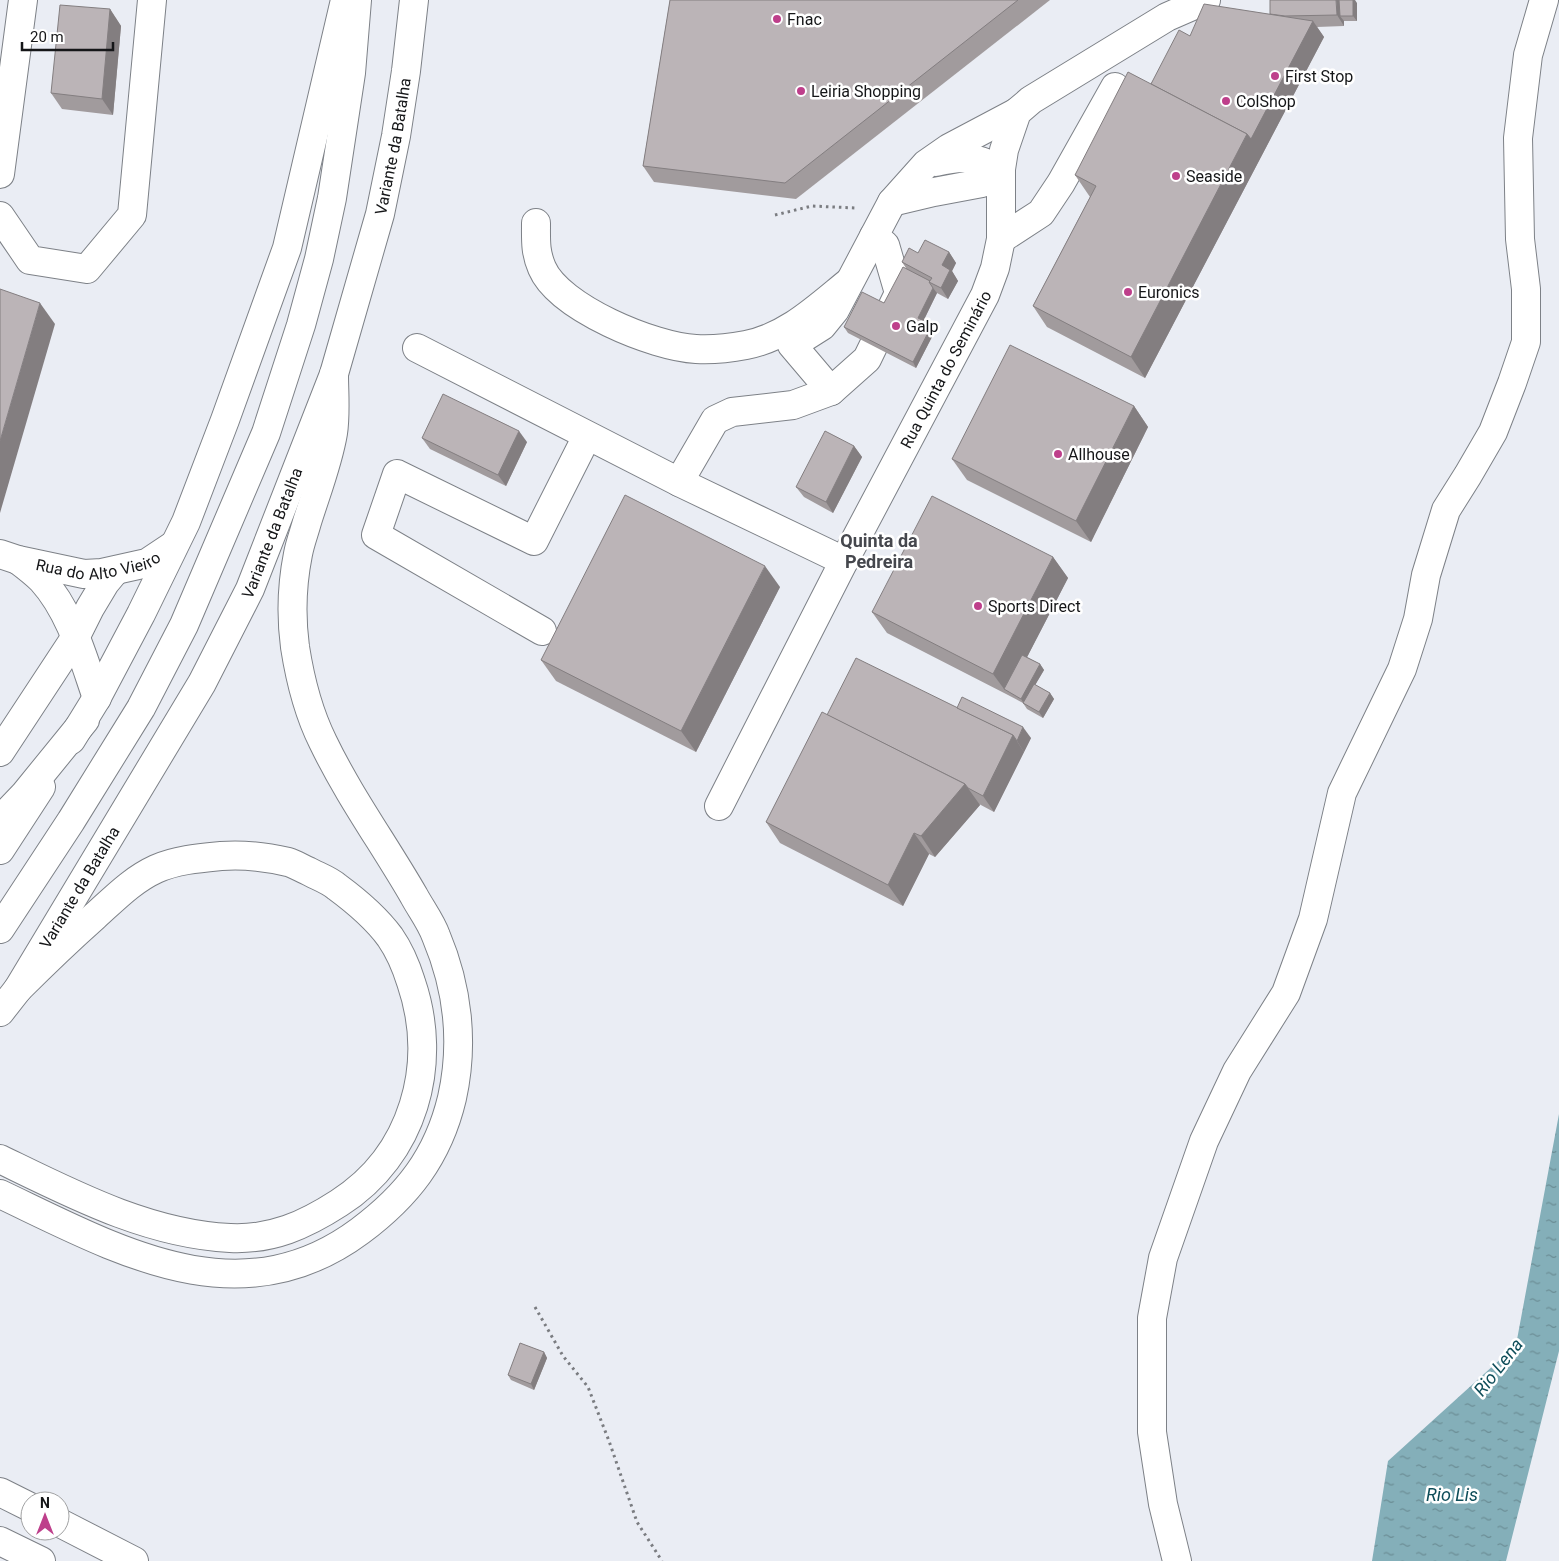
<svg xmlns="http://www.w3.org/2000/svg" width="1559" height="1561" viewBox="0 0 1559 1561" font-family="Roboto,sans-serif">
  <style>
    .water { fill: url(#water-ripples) }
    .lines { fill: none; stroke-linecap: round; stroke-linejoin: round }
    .minor-casing { stroke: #7d8187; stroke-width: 30 }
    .major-casing { stroke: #7d8187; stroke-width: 30 }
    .highway-casing { stroke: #7d8187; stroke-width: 30 }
    .path { stroke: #7a7c80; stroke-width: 3; stroke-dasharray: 2.5 4; stroke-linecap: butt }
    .minor { stroke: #fff; stroke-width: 28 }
    .major { stroke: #fff; stroke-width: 28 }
    .highway { stroke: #fff; stroke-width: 28 }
    .wall { fill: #a19b9d }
    .shaded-wall { fill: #837e80 }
    .building { fill: #bbb4b7; stroke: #837e80 }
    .poi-dot { fill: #be3f8b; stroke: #fff; stroke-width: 2 }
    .labels { text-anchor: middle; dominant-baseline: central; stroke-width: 5; stroke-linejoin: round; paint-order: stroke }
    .poi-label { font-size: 16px; fill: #151618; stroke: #fff; text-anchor: start }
    .street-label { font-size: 16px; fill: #151618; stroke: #fff }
    .neighbourhood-label { font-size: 18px; font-weight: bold; fill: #45474d; stroke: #fff }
    .water-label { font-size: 18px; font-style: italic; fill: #0e4d59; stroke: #fff }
  </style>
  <defs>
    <pattern id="water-ripples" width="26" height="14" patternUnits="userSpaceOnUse" patternTransform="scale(1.25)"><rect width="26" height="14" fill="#84afb9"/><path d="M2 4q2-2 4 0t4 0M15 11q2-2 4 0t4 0" fill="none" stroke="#6b8d95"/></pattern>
  </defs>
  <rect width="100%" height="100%" fill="#eaedf4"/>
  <polygon class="water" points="1559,1114 1559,1351 1506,1561 1372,1561 1388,1461 1516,1345"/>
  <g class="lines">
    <defs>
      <g id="minor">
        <path d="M936,162C965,155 974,157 1001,169"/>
        <polyline points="0,174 23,0"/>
        <polyline points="892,202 934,192 982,183 1001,169"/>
        <polyline points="0,216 30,260 87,269 132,215 152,0"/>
        <path d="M536,223C536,240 535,252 542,268C559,308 654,347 696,349C712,350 730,348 746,345C787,337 817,308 849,282"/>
        <polyline points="1001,239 1041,213 1061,183 1115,87"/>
        <polyline points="417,348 679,482 844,561"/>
        <polyline points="831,391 792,345 822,326 835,310 892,202 926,164 949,148 1017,112"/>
        <polyline points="679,482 715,420 732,412 793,405 831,391 867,359 899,293 885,245 874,236"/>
        <path id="s1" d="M0,554L18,560L84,574L102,573L147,563L174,545"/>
        <path d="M18,560C26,566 35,573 42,580C71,612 83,658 97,698"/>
        <polyline points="542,631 376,535 397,474 534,541 587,436"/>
        <polyline points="0,752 75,638 90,608 105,583 115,571"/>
        <path id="s2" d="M719,806L844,561L985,295L995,268L1001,239V169L1004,150L1017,112L1031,100L1167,17L1206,0"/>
        <polyline points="1177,1561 1163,1504 1152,1432 1152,1318 1163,1258 1204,1141 1237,1071 1286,993 1313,919 1342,793 1402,669 1418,619 1426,575 1446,510 1468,475 1493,432 1512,383 1526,342 1526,289 1520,239 1518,138 1528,55 1544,0"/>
      </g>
      <g id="major">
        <polyline points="71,740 95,701 141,614 186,522 225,420 287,248 345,0"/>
        <polyline points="0,850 41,787"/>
      </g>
      <g id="highway">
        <polyline points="0,820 24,795 85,720"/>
        <polyline points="0,929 71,821 141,708 184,625 266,433 301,325 319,259 332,198 351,73 357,0"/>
        <path id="s3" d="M0,1012L18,989L202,683L250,589L334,374L380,214L396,136L406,71L414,0"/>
        <path d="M0,1159C72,1194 148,1234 230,1238C272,1240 305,1225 339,1203C414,1155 439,1064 411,982C406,966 399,950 390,937C376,918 356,901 337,887C329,880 317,876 308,871C301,868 295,864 288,862C266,857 243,854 221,856C200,858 176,860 156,869C132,880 114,899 95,916C68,940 43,964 18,989"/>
        <path d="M0,1194C116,1249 239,1321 360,1231C407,1196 438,1157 452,1098C464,1044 458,988 436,936C431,922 421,909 414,896C384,844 349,796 323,742C308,712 300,679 295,647C291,617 292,584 298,554C300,543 304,533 307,522C316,493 328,463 333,433C336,414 334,393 334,374"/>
        <polyline points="0,1492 30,1507"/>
        <polyline points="60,1523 134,1561"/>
        <polyline points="0,1541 41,1561"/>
      </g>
    </defs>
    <use href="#minor" class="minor-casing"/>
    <use href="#major" class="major-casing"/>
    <use href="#highway" class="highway-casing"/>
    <g class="path">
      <polyline points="775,215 812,206 855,208"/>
      <polyline points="535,1307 563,1356 588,1387 609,1441 637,1522 662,1561"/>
    </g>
    <use href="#minor" class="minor"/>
    <use href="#major" class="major"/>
    <use href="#highway" class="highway"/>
  </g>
  <g class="wall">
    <polygon points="670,0 1050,0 796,199 654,182 643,166"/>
    <polygon points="1357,3 1357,21 1344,21 1344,26 1317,27 1324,37 1145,378 1047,327 1033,306 1090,197 1075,175 1190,36 1270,14"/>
    <polygon points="110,9 121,26 113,115 62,109 51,93"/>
    <polygon points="949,252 956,263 952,271 958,281 948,299 937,293 923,321 932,325 935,331 916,368 848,333 844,327 884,303 906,268 902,262 918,253"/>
    <polygon points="1134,406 1148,427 1091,542 967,480 952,459"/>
    <polygon points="422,438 527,442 506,486 430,449"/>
    <polygon points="854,446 862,457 833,513 804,497 796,487"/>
    <polygon points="1053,557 1068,578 1027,657 1040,664 1044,670 1035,685 1050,693 1054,699 1043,718 1027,709 1023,703 1008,695 887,633 872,612"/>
    <polygon points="780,587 696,752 556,681 541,660"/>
    <polygon points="957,708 1031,738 994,812 979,804 980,805 935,857 929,854 903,906 780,843 766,822 827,715"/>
    <polygon points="544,1352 547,1358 534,1390 511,1380 508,1375"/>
  </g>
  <g class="shaded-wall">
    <polygon points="1336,0 1339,0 1344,6 1340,16 1344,21 1344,26 1337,15"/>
    <polygon points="1353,0 1355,0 1357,3 1357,21 1353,16"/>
    <polygon points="110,9 121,26 113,115 102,99"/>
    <polygon points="1313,21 1324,37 1145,378 1131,357 1247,134"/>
    <polygon points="949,252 956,263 952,271 958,281 948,299 941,288 942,265"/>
    <polygon points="933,288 937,293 922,324 918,318"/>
    <polygon points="40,303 55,324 0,513 0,441"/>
    <polygon points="932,325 935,331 916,368 913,362"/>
    <polygon points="1134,406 1148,427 1091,542 1076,521"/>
    <polygon points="519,431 527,442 506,486 498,475"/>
    <polygon points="854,446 862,457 833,513 826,502"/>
    <polygon points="1053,557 1068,578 1009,692 1004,689 993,674"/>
    <polygon points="765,566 780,587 696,752 681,731"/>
    <polygon points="1040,664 1044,670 1024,704 1021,699"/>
    <polygon points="1050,693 1054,699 1043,718 1039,712"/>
    <polygon points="1023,727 1031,738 1024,752 1017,741"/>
    <polygon points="1013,735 1024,752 994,812 983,796"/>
    <polygon points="965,784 980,805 935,857 921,836"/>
    <polygon points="914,833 929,854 903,906 888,885"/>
    <polygon points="544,1352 547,1358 534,1390 531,1384"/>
  </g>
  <g class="building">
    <polygon points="670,0 1018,0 785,183 643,166"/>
    <polygon points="1270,0 1336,0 1337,15 1285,16 1270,14"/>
    <polygon points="1339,0 1353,0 1353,16 1340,16"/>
    <polygon points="1204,4 1313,21 1251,139 1247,134 1151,84 1179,30 1190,36"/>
    <polygon points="60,5 110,9 102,99 51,93"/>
    <polygon points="1128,72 1247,134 1131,357 1033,306 1096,186 1075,175"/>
    <polygon points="925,240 949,252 942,265 950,270 941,288 929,282 932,278 902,262 909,248 918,253"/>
    <polygon points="903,267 930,281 929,282 933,288 918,318 932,325 913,362 844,327 862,292 884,303"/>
    <polygon points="0,289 40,303 0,441"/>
    <polygon points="1010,345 1134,406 1076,521 952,459"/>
    <polygon points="443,394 519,431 498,475 422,438"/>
    <polygon points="825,431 854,446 826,502 796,487"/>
    <polygon points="625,495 765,566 681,731 541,660"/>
    <polygon points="932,496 1053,557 993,674 872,612"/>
    <polygon points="1022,655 1040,664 1021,699 1004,689"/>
    <polygon points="856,658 1013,735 983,796 968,788 965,784 827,715"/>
    <polygon points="1034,684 1050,693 1039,712 1023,703"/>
    <polygon points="962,697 1023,727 1017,741 1013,735 957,708"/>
    <polygon points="822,712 965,784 921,836 914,833 888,885 766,822"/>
    <polygon points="520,1343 544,1352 531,1384 508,1375"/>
  </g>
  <g class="poi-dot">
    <circle cx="777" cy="19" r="5"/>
    <circle cx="1275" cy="76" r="5"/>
    <circle cx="801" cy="91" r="5"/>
    <circle cx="1226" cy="101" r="5"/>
    <circle cx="1176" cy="176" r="5"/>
    <circle cx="1128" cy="292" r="5"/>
    <circle cx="896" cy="326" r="5"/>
    <circle cx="1058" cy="454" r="5"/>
    <circle cx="978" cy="606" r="5"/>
  </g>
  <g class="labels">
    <g class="poi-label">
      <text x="787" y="19">Fnac</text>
      <text x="1285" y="76">First Stop</text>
      <text x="811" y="91">Leiria Shopping</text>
      <text x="1236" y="101">ColShop</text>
      <text x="1186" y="176">Seaside</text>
      <text x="1138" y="292">Euronics</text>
      <text x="906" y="326">Galp</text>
      <text x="1068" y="454">Allhouse</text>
      <text x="988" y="606">Sports Direct</text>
    </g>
    <g class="street-label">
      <text stroke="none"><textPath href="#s3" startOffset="958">Variante da Batalha</textPath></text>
      <text stroke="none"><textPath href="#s2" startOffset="492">Rua Quinta do Seminário</textPath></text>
      <text stroke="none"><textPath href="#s3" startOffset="552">Variante da Batalha</textPath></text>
      <text stroke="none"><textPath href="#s1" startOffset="101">Rua do Alto Vieiro</textPath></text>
      <text stroke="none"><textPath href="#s3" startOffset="148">Variante da Batalha</textPath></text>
    </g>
    <g class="neighbourhood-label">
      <text x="879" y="540">Quinta da<tspan x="879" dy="21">Pedreira</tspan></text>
    </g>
    <g class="water-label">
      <text transform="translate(1498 1367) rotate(-52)">Rio Lena</text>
      <text x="1452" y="1494">Rio Lis</text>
    </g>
  </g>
  <g transform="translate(45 1516)"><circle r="24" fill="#ffffff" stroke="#a1a2a3"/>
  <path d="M0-4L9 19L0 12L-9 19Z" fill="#be3f8b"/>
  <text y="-8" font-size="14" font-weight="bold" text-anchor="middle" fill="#151618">N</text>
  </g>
  <path d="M22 42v8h91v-8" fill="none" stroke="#151618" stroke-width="2.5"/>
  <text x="30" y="42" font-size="15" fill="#151618" stroke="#ffffff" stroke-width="4" paint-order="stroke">20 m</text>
</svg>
